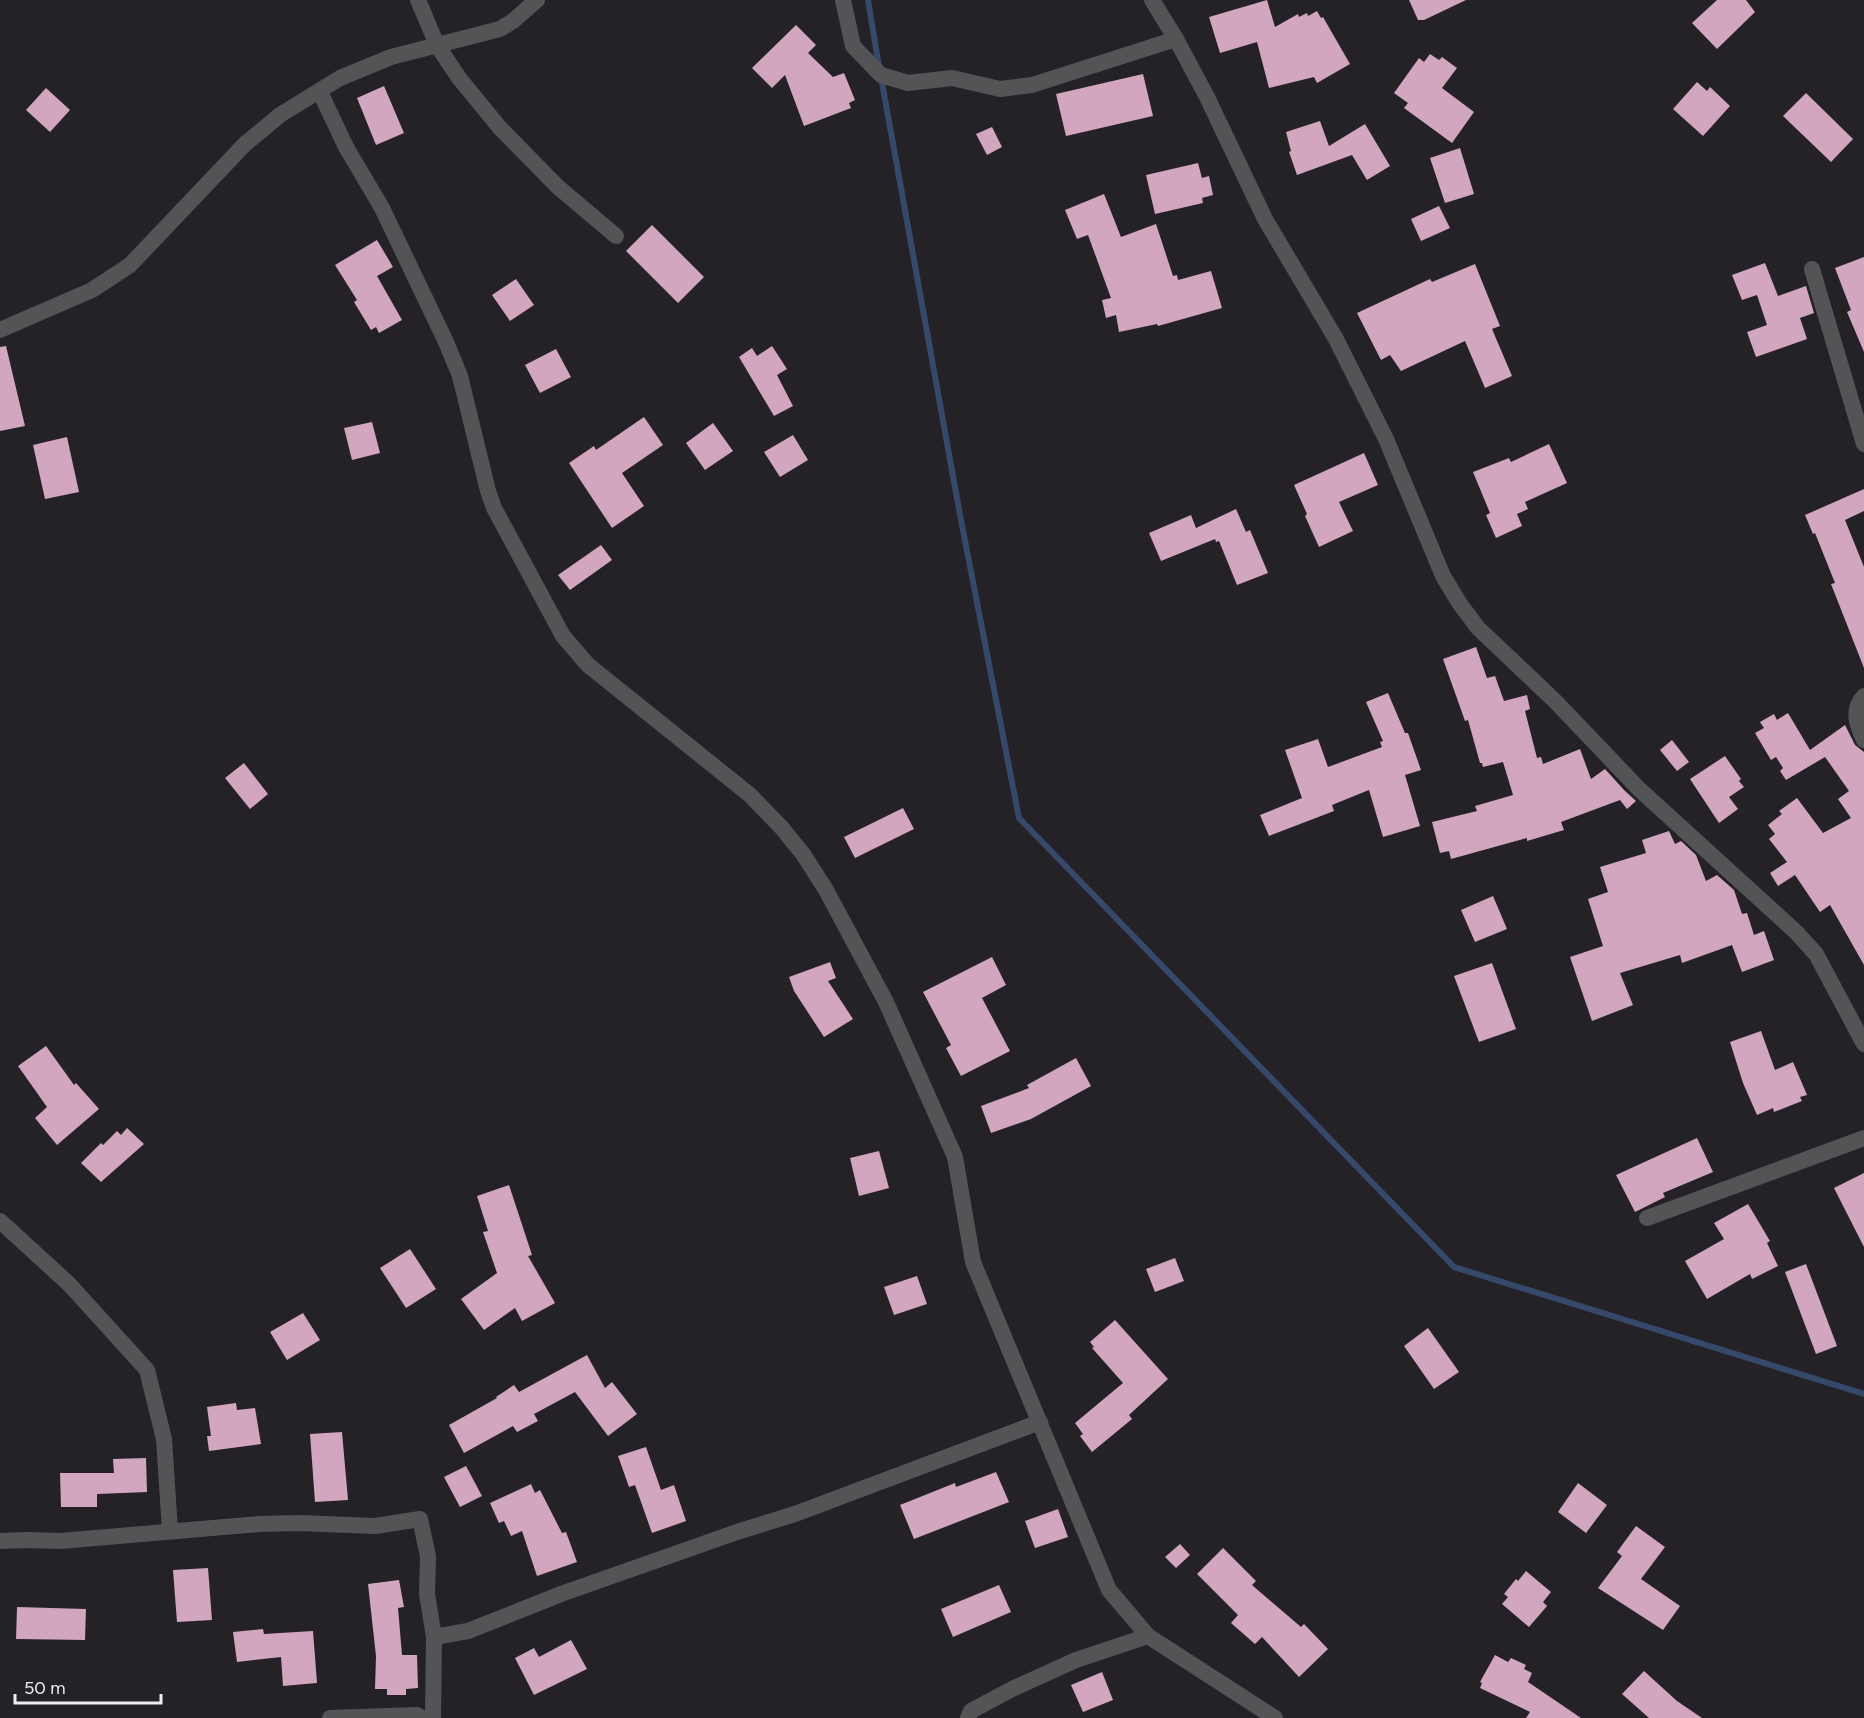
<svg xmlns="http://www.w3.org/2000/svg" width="1864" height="1718" viewBox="0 0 1864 1718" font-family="Figtree,sans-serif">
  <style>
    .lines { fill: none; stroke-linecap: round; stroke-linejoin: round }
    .stream { stroke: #36496a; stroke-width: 6 }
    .building { fill: #d2a6be }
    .street { stroke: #545457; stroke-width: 16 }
  </style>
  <rect width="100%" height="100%" fill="#252227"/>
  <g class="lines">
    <g class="stream">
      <polyline points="868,0 879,67"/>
      <polyline points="881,77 960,515 1019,818 1454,1267 1864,1394"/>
    </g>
  </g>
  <g class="building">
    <polygon points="1267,0 1275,27 1298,14 1299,17 1307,13 1308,16 1317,11 1321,18 1323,17 1350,64 1317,83 1314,77 1269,88 1257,42 1220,53 1209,17"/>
    <polygon points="1409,0 1466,0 1424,20 1418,20"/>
    <polygon points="1717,0 1746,0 1755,12 1717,49 1692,23"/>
    <polygon points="796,25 816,45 808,53 833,77 844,73 855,100 849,103 851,108 804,126 785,75 772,88 752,68"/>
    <polygon points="1430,54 1439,60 1442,57 1457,68 1442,88 1474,112 1452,143 1404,108 1408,103 1394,93 1419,58 1424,62"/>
    <polygon points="1143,74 1153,116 1066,136 1056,94"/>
    <polygon points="1697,82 1707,91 1710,87 1730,106 1703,136 1673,109"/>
    <polygon points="384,86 404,133 376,145 357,98"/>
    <polygon points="46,88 70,110 50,132 26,110"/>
    <polygon points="1806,93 1853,139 1831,162 1783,116"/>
    <polygon points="1320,121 1329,146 1365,124 1390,166 1367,180 1352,155 1297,175 1289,152 1291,151 1286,132"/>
    <polygon points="992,127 1002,147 987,155 976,134"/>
    <polygon points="1460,148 1474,194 1445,203 1430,158"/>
    <polygon points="1198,163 1202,178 1209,176 1213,195 1202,198 1203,203 1155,214 1146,175"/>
    <polygon points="1104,194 1121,237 1156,224 1173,276 1177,275 1178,280 1211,271 1222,308 1158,326 1157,324 1119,332 1116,315 1106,318 1102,300 1111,298 1088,235 1077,239 1065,210"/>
    <polygon points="1439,206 1450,228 1421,241 1411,219"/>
    <polygon points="652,225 704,277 678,303 626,251"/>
    <polygon points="377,240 393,267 377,276 402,320 379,333 376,327 371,330 354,302 357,300 335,265"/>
    <polygon points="1864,257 1864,352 1847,312 1851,310 1835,268"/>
    <polygon points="1765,263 1778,296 1806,286 1814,313 1800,318 1807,339 1756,357 1747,332 1767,325 1757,295 1742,300 1732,275"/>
    <polygon points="1475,264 1500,326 1492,329 1512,376 1485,388 1465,341 1401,371 1390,355 1381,360 1357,313 1430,279 1432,282"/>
    <polygon points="516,279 534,305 510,321 492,295"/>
    <polygon points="6,346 25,426 0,431 0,347"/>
    <polygon points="772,346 787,369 777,375 793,406 774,416 739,357 752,348 757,356"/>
    <polygon points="556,349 571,377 540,393 525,365"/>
    <polygon points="644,417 663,445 622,473 644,506 612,528 569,463 594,446 596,450"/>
    <polygon points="372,422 380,453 352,460 344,428"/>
    <polygon points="713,423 733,451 705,470 686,443"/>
    <polygon points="793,435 808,460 780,477 764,452"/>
    <polygon points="67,437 79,492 45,499 33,445"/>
    <polygon points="1549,444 1567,483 1525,502 1528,509 1517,514 1522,526 1496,538 1486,515 1490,513 1473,472 1509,458 1511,462"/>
    <polygon points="1364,453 1378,485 1339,502 1353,531 1319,547 1305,516 1307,514 1294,485"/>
    <polygon points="1864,489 1864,511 1845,520 1864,567 1864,668 1831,584 1835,583 1815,533 1813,534 1805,515"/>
    <polygon points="1236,509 1246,532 1250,530 1268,573 1237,585 1219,541 1216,542 1215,539 1161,561 1149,533 1191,515 1196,528"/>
    <polygon points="601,545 612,560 570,590 558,575"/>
    <polygon points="1476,647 1487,678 1495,676 1504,701 1527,695 1530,709 1525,711 1537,758 1541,757 1543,764 1580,749 1591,779 1605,769 1624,790 1636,801 1627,809 1620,800 1561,822 1564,830 1527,841 1527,838 1451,859 1449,851 1440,853 1432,822 1477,811 1475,806 1513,795 1503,762 1483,767 1482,763 1480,763 1468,720 1465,721 1443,659"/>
    <polygon points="1388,693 1405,733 1408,733 1421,770 1405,775 1420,826 1383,837 1369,790 1332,805 1334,811 1269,836 1260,815 1302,798 1285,750 1318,739 1328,767 1382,747 1380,742 1383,741 1366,702"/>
    <polygon points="1788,713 1810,750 1845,725 1855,745 1864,752 1864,965 1830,905 1820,912 1795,875 1778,886 1770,873 1787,862 1769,839 1775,834 1768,825 1782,814 1779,811 1797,798 1823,833 1851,818 1838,799 1849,791 1825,757 1786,780 1780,771 1783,768 1776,757 1771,760 1755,733 1764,728 1760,722 1774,714 1777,720"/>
    <polygon points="1672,740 1689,762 1677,771 1660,750"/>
    <polygon points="1725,756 1741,779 1739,781 1744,787 1729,797 1738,809 1719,823 1690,779"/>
    <polygon points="244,763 268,794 250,809 225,778"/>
    <polygon points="903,808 914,829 855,858 844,837"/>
    <polygon points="1669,831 1675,844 1681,841 1696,855 1706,881 1717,875 1734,890 1742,914 1747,913 1754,935 1764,931 1774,960 1742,972 1732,945 1682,963 1680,955 1620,973 1633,1005 1592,1021 1570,957 1603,946 1588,899 1608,892 1600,867 1646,853 1642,840"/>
    <polygon points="1493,896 1507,929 1475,942 1461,910"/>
    <polygon points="992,957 1006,985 982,998 1010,1051 961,1076 946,1048 951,1045 923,992"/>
    <polygon points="830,962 836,978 828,981 853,1019 824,1037 794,991 789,977"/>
    <polygon points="1492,963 1516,1029 1479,1042 1454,976"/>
    <polygon points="1761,1031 1775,1070 1793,1062 1807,1095 1800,1097 1802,1101 1774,1112 1773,1108 1757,1115 1743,1083 1730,1042"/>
    <polygon points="46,1046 74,1085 76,1083 99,1109 57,1145 35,1118 47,1107 18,1066"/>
    <polygon points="1076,1058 1091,1086 1031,1119 991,1133 981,1106 1029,1088 1027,1085"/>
    <polygon points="127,1128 144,1144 101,1182 81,1163 101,1143 103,1145 117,1131 121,1135"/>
    <polygon points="1697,1138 1713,1172 1663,1193 1665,1197 1635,1212 1616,1175"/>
    <polygon points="879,1151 889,1188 859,1196 850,1158"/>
    <polygon points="1864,1173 1864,1247 1834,1188"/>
    <polygon points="509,1185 532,1255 528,1256 555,1303 522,1321 515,1308 484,1330 461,1299 497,1273 483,1232 488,1231 477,1196"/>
    <polygon points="1748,1204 1770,1241 1767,1243 1778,1266 1752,1279 1750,1274 1707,1299 1685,1261 1724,1239 1714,1223"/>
    <polygon points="410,1249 436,1289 406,1308 380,1268"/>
    <polygon points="1175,1258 1184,1281 1155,1292 1146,1269"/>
    <polygon points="1806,1264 1837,1346 1816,1354 1785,1272"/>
    <polygon points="917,1276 927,1304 894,1315 884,1287"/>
    <polygon points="303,1313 320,1340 287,1360 270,1332"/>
    <polygon points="1115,1320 1168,1379 1129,1415 1132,1419 1092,1452 1080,1436 1083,1434 1075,1423 1123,1383 1092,1348 1094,1347 1090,1342"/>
    <polygon points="1428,1328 1459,1372 1434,1389 1404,1346"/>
    <polygon points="587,1355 605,1388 612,1382 637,1414 608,1436 575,1392 534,1414 538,1421 517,1432 513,1426 464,1453 449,1425 497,1398 496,1397 514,1385 519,1392"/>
    <polygon points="236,1403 237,1410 255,1408 261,1444 209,1451 207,1436 211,1436 207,1407"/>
    <polygon points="342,1432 348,1500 315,1502 310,1434"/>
    <polygon points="646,1447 661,1490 674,1485 686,1521 652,1533 635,1485 629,1487 618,1456"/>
    <polygon points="146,1458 147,1492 97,1494 97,1507 61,1507 60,1473 114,1473 113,1459"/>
    <polygon points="466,1466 482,1496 460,1507 444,1477"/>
    <polygon points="996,1472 1009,1502 914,1539 900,1505 955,1483 956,1487"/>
    <polygon points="1578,1483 1607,1505 1586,1533 1558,1512"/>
    <polygon points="531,1484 535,1493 540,1490 562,1533 566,1532 577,1562 537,1576 522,1531 511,1536 504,1521 499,1523 490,1503"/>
    <polygon points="1058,1509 1068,1537 1035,1548 1025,1521"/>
    <polygon points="1636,1526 1665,1547 1641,1579 1680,1606 1663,1630 1598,1588 1622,1556 1617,1552"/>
    <polygon points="1180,1544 1190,1555 1176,1568 1165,1557"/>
    <polygon points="1223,1548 1256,1581 1252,1585 1301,1627 1304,1624 1328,1649 1299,1677 1262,1637 1255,1644 1231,1623 1238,1615 1197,1574"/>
    <polygon points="208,1568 212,1620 177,1622 173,1570"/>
    <polygon points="1526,1571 1551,1592 1543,1602 1547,1606 1529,1627 1502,1604 1508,1597 1504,1594 1516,1579 1518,1581"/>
    <polygon points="399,1580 404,1607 398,1608 402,1655 417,1655 418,1688 406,1689 406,1695 387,1695 387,1689 375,1689 376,1656 368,1584"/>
    <polygon points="999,1585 1011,1612 953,1637 941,1609"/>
    <polygon points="17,1607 86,1609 85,1640 16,1639"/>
    <polygon points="263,1629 264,1634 313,1631 317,1683 283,1686 281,1657 237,1662 233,1632"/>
    <polygon points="571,1640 587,1669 534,1695 515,1658 534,1648 539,1657"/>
    <polygon points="1495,1655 1508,1662 1511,1658 1526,1665 1524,1669 1532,1673 1528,1682 1581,1718 1526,1718 1530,1712 1480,1688 1482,1683 1480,1682"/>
    <polygon points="1644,1671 1677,1701 1702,1718 1649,1718 1622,1694"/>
    <polygon points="1102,1672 1113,1700 1083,1712 1071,1685"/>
  </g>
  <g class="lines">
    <g class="street">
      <polyline points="418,0 437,45 459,78 500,128 558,187 616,236"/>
      <polyline points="843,0 853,46 881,75 908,83 952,78 1000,89 1032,85 1176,39"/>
      <polyline points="1152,0 1176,39 1207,97 1265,219 1336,339 1386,439 1443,576 1460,604 1478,628 1555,701 1639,789 1796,932 1816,954 1864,1044"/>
      <polyline points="320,92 346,147 382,208 446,342 460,376 488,491 494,508 563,636 588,665 750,795 781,827 803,854 826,890 886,1002 955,1157 973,1262 1109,1590 1148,1636 1275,1718"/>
      <polyline points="1812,269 1864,444"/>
      <polyline points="0,330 92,290 130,265 245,144 280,115 340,78 391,57 500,29 513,21 537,0"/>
      <path d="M1864,696C1851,710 1857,725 1864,740"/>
      <polyline points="1647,1218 1864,1138"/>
      <polyline points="0,1221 69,1284 147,1370 164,1439 170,1531"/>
      <polyline points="0,1541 27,1540 60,1541 260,1524 299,1523 375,1526 420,1519 428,1556 427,1594 434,1637"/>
      <polyline points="330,1718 417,1715 422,1718"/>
      <polyline points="433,1718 434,1637 468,1631 561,1594 737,1532 795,1514 1040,1422"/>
      <polyline points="968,1718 971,1711 1012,1689 1076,1660 1148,1636"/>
    </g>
  </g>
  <path d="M15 1694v9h146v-9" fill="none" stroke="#eeebef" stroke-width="3"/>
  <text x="24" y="1694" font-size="18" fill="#eeebef" stroke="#252227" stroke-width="4.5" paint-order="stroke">50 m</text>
</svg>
